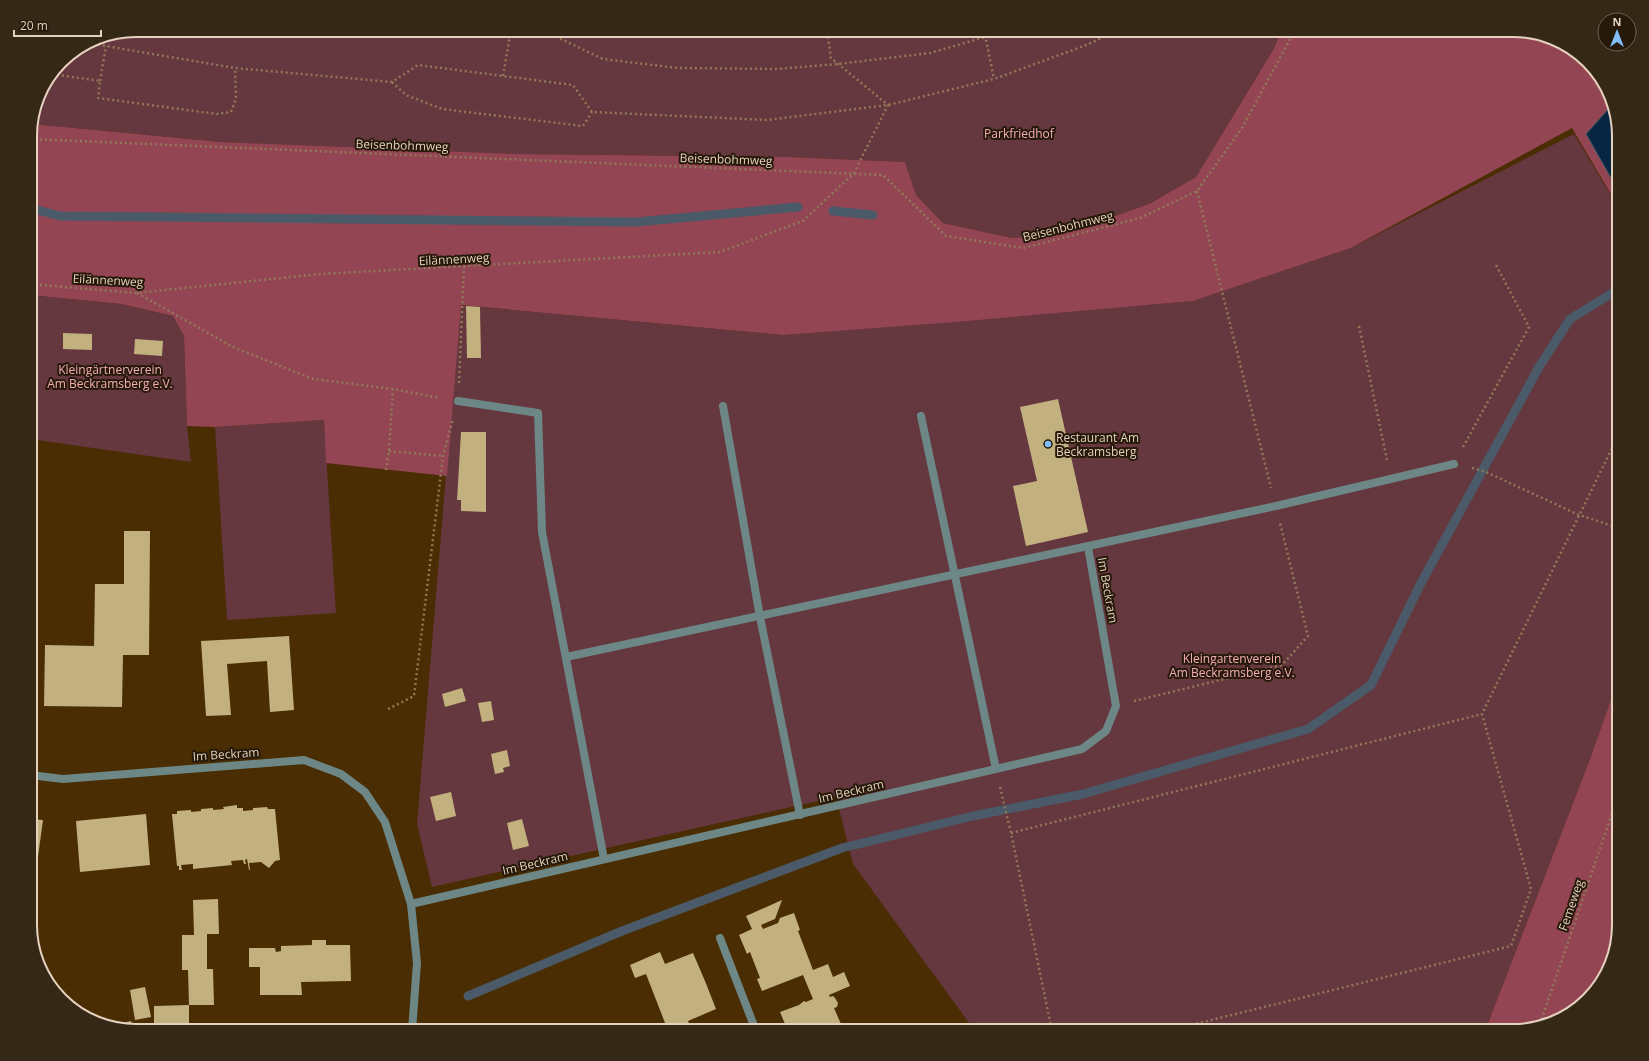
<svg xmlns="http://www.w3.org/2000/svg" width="1649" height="1061" viewBox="0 0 1649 1061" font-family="'Open Sans',sans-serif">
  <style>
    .green { fill: #65373e }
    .forest { fill: #944554 }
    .water { fill: #072643; stroke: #4a5a68 }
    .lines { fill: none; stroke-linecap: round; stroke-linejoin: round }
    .stream { stroke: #4a5a68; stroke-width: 9 }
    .building { fill: #c2b07f }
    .path { stroke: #917958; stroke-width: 2.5; stroke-dasharray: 2 3; stroke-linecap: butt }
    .lane { stroke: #6c8785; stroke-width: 8 }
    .street { stroke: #6c8785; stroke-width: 8 }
    .poi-dot { fill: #81bdfa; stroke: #261909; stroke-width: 1.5 }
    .labels { text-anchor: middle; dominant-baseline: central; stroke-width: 4; stroke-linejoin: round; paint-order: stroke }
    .park-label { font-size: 12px; fill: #f4aeb8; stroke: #261909 }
    .street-label { font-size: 12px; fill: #e5d2be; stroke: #261909 }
    .poi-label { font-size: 12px; fill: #e5d2be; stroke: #261909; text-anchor: start }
    .rim { fill: none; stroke: #e5d2be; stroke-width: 2 }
  </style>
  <rect width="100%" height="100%" fill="#4a2d02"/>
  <g class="green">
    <polygon points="136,30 1282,30 1273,50 1196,177 1149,204 1068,233 1012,238 943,223 916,195 905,162 788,157 518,154 221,142 32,124 38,95 61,61 95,38"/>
    <polygon points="1574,134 1619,209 1619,677 1590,759 1485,1031 975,1031 853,864 836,797 432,887 417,824 460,305 783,335 1193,301 1351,248"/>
    <polygon points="30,295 121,304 173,316 184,336 187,426 191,462 30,439"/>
    <polygon points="324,420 336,613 227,620 215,427"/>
  </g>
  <g class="forest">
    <polygon points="1282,30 1513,30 1572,48 1605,83 1619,135 1619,208 1572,128 1351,248 1193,301 955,322 783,335 461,305 447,476 326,463 324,420 215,427 187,426 184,336 173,316 121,304 30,295 30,129 32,124 221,142 518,154 788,157 905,162 916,195 943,223 1012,238 1068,233 1149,204 1196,177 1273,50"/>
    <polygon points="1619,677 1619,926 1601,984 1566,1017 1514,1031 1485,1031 1590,759"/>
  </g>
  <polygon class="water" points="1611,106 1619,135 1619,192 1586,134"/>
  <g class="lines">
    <g class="stream">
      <polyline points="30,208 60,216 636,222 798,207"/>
      <polyline points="833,211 873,215"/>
      <polyline points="468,996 622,931 842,848 973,816 1083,794 1308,729 1371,685 1421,583 1539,367 1570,319 1619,289"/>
    </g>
  </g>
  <g class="building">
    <polygon points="466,306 480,307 481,358 467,358"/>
    <polygon points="30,329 37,329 36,346 30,346"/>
    <polygon points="63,333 92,334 92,350 63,349"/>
    <polygon points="135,339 163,341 162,356 134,354"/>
    <polygon points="1058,399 1088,532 1026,546 1013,486 1037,481 1020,407"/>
    <polygon points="461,432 486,432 486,512 461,511 461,500 457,500"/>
    <polygon points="124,531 150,531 149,655 123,655 122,707 44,706 45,645 94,646 95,584 124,584"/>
    <polygon points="289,636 294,710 270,712 267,661 227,664 231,715 206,716 201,641"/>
    <polygon points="462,688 466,701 445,707 442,694"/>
    <polygon points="491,701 494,720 482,722 478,703"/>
    <polygon points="507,750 510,766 503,768 504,772 495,774 491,754"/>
    <polygon points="451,792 456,816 436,821 430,797"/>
    <polygon points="237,805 237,808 243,808 243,811 253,810 253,808 267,807 268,809 275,809 280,860 275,861 269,868 261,862 249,863 250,870 249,870 247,859 245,860 246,864 244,864 243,860 231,861 232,865 193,869 193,864 181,865 182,870 179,870 179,866 177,866 172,814 177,814 177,811 191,810 191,812 201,811 201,809 213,808 213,810 224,809 223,807"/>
    <polygon points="146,814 150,865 80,872 76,821"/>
    <polygon points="30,819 43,820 36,871 30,870"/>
    <polygon points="522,819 529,846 513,850 507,823"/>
    <polygon points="218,899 219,934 207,934 207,969 213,969 214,1005 189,1005 188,970 182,970 182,935 194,935 193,900"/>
    <polygon points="782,900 775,919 761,925 763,929 778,923 780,918 794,913 800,930 798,931 813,970 828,964 833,977 844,972 850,986 829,995 830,997 833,996 835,998 838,1003 837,1007 834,1008 844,1031 788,1031 780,1012 799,1005 804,1001 806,1002 813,999 803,975 762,991 757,979 760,978 750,952 747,954 739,935 752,929 746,916"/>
    <polygon points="312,940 326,940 326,945 350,945 351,981 301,982 302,995 260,995 260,967 249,967 249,948 275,948 276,952 281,951 281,946 312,945"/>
    <polygon points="660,952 665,964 693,953 705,981 716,1009 688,1021 692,1031 660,1031 667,1028 646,974 635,978 630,965"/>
    <polygon points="145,987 151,1017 135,1020 130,990"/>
    <polygon points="189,1005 189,1030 154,1031 154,1006"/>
    <polygon points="131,1021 133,1030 115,1025"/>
  </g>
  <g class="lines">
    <g class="path">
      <polyline points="542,30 603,59 678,68 777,69 838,64 930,53 985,37 1001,30"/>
      <polyline points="984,30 994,79"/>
      <polyline points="88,43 235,68 392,82 418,65 573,85 592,112 767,120 888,105 994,79 1084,46 1119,30"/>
      <polyline points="52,74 100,81 98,98 217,114 231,112 236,99 235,68"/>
      <polyline points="503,76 511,30"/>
      <polyline points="100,81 106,46"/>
      <polyline points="392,82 406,95 442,109 583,126 592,112"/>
      <polyline points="30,139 883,175 946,236 1023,248 1140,218 1197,191 1242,128 1295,30"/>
      <polyline points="1197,191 1271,488"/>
      <polyline points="30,284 136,293 320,274 720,252 803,221 854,173 888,105 831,58 827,30"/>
      <polyline points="137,293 233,347 313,379 393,389 440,398"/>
      <polyline points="1359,326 1387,460"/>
      <polyline points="459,383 464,267"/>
      <polyline points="1463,447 1529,327 1496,265"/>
      <polyline points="389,451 443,456"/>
      <polyline points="1472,468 1486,472 1579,515 1619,528"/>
      <polyline points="386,470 389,451 393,389"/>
      <polyline points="1134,701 1282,665 1308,636 1280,523"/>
      <polyline points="388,709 414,696 443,456 453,419"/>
      <polyline points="1000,787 1011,833 1052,1031"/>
      <polyline points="1011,833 1482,714"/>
      <polyline points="1540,1024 1619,793"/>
      <polyline points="1167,1031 1511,946 1531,889 1482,714 1619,434"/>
    </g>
    <g class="lane">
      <polyline points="458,401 538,413 542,532 604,859"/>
      <polyline points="723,406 760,617 800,815"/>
      <polyline points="921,416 996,769"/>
      <polyline points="566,657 1276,506 1454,464"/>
    </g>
    <g class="street">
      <polyline points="30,775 63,779 304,760 341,774 365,792 385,822 411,904 417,963 412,1031"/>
      <polyline points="411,904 1082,749 1106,731 1116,706 1088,547"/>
      <polyline points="720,938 756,1031"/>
    </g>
  </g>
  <circle class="poi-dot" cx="1048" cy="444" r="4"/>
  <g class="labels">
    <g class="park-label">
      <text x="1019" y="133">Parkfriedhof</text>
      <text x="110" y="369">Kleingärtnerverein<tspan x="110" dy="14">Am Beckramsberg e.V.</tspan></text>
      <text x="1232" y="658">Kleingartenverein<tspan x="1232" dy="14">Am Beckramsberg e.V.</tspan></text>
    </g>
    <g class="street-label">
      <text transform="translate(402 145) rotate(2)">Beisenbohmweg</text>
      <text transform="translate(726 159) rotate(2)">Beisenbohmweg</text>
      <text transform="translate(1068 226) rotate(-14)">Beisenbohmweg</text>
      <text transform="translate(454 259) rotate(-3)">Eilännenweg</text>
      <text transform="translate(108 280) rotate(3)">Eilännenweg</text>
      <text transform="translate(1108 590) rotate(80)">Im Beckram</text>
      <text transform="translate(226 754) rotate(-4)">Im Beckram</text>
      <text transform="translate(851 791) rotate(-13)">Im Beckram</text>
      <text transform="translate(535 863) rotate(-13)">Im Beckram</text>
      <text transform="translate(1571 905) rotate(-71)">Femeweg</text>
    </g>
    <g class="poi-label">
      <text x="1056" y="437">Restaurant Am<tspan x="1056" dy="14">Beckramsberg</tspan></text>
    </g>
  </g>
  <path d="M0 0H1649V1061H0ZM136 37H1513A99 99 0 0 1 1612 136V925A99 99 0 0 1 1513 1024H136A99 99 0 0 1 37 925V136A99 99 0 0 1 136 37Z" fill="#352817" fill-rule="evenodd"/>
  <path class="rim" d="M136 37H1513A99 99 0 0 1 1612 136V925A99 99 0 0 1 1513 1024H136A99 99 0 0 1 37 925V136A99 99 0 0 1 136 37Z"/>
  <g transform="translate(1617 32)"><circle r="19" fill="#261909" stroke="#726351"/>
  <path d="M0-3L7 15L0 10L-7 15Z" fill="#81bdfa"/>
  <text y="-6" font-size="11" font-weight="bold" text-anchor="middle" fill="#e5d2be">N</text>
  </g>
  <path d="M14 30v6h87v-6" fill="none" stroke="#e5d2be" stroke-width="2"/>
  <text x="20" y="30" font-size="12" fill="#e5d2be" stroke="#261909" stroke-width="3" paint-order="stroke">20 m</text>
</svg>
